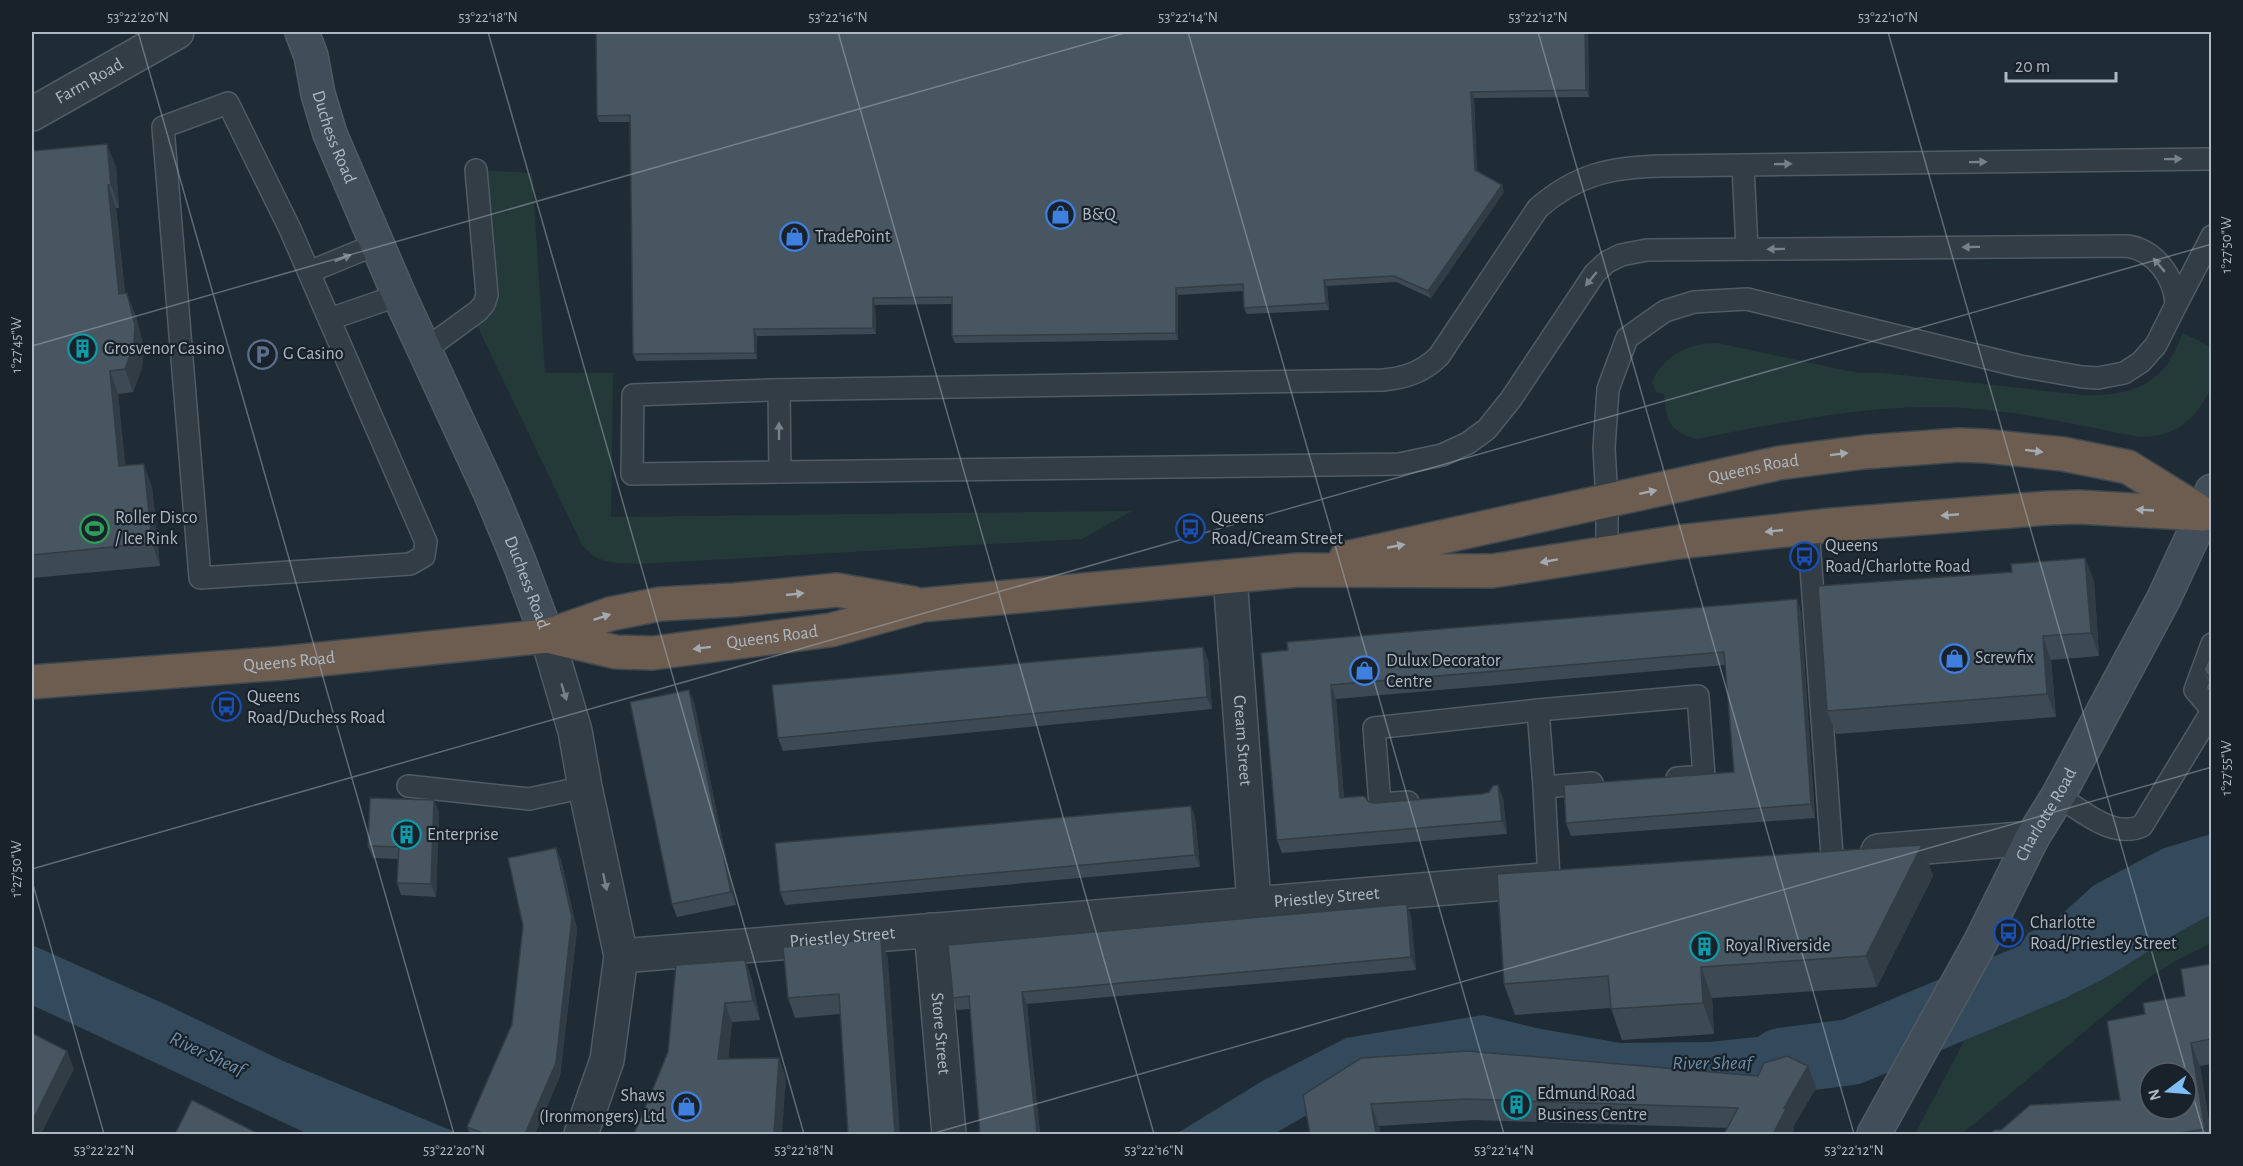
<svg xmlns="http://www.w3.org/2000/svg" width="2243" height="1166" viewBox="0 0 2243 1166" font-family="'Alegreya Sans',sans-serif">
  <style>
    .green { fill: #243a38 }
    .water { fill: #334a5d }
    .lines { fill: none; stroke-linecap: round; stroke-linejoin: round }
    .river { stroke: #334a5d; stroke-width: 66 }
    .lane-casing { stroke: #505b64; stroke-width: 24 }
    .street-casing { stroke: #505b64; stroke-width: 36 }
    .secondary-casing { stroke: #505b64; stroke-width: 36 }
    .highway-casing { stroke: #3d4850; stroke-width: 36 }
    .lane { stroke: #333d46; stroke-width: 21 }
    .street { stroke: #333d46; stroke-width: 33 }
    .secondary { stroke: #414d59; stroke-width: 33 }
    .highway { stroke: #6c5d50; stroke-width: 33 }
    .wall { fill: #3e4a53 }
    .shaded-wall { fill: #323c44 }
    .building { fill: #485661; stroke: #323c44; stroke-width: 1.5; fill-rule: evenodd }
    .oneway { fill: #76818b }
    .oneway2 { fill: #a3aab2 }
    .ticks { fill: none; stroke: #adb8c3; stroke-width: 1.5; stroke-opacity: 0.45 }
    .labels { text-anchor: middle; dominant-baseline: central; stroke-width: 4.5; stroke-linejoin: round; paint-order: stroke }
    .street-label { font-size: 18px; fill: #adb8c3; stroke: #19222a }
    .poi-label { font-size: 18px; fill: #adb8c3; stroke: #19222a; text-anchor: start }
    .water-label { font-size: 20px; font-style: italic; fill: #6e8ea7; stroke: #19222a }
    .neatline { fill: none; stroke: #adb8c3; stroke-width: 2 }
    .ticks-label { font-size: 15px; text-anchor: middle; fill: #adb8c3 }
  </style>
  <rect width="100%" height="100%" fill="#202c35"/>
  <g class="green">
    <path d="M476,170L532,173L545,373H613L611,517L1132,511L1082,539L638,564C612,562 600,565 582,545L472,315L478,311Z"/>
    <path d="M2183,333L2211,347C2212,359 2213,373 2212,385C2211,391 2206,397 2203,402C2189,426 2168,437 2140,437C2082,426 2024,412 1965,408C1876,402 1784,422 1697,439C1670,432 1666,421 1664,394L1656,392L1652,382C1663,356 1689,343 1717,343L1859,373H1883L2083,395C2113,396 2145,392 2165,367C2173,357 2178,344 2183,333Z"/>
    <path d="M2211,915V943L2181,958L2152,975L1962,1134H1915L1970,1030C2014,1018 2055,1004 2096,983C2135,962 2171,934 2211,915Z"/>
  </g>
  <g class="water">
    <path d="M2211,851V915C2171,934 2135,962 2096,983C2055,1004 2014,1018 1970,1030L2028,933Z"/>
    <polygon points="32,945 169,1006 283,1061 460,1134 308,1134 32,1005"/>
    <polygon points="1483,1015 1536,1028 1620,1043 1710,1042 1840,1028 1886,1018 1856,1064 1723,1085 1369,1079 1274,1134 1176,1134 1264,1080 1346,1038"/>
  </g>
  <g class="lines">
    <polyline class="river" points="1781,1061 1851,1052 2052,968 2112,913 2176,879 2212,868"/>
    <defs>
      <g id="lane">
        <polygon points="228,103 290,229 426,542 424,556 410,564 200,578 163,127"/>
        <path d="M2212,159L1662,166C1612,167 1577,174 1538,208L1439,356C1423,372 1405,378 1383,380L769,390L633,395L632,474L1399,464L1442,455L1468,443L1487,429L1511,399L1595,273L1607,262L1621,255L1647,250L2127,246C2155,250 2175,277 2176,305L2212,236"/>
        <polyline points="1743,165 1747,249"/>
        <polyline points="309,272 377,244"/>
        <polyline points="330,319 399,295"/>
        <polyline points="426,349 478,311 484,304 487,295 476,170"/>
        <polyline points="779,390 780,472"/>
        <polyline points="1808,527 1832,855"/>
        <polyline points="1607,552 1607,501 1604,448 1608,389 1627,338 1665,311 1694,302 1747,299 2020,366 2082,377 2098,378 2124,373 2141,362 2156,345 2176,305"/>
        <polyline points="2212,644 2195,690 2212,710"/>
        <polyline points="1538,710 1544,787"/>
        <polyline points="408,786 529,799 585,787"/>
        <path d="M2058,796C2083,811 2112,839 2142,826L2212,711"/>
        <polyline points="1408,802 1380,804 1374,728 1538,710 1698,696 1704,776 1677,778"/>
        <polyline points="1549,879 1544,787 1592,783"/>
      </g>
      <g id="street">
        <path id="s1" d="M32,114L177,32"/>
        <path id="s2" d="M1230,577L1254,903"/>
        <polyline points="547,636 575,731 585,787 621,956 607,1060 581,1134"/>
        <polyline points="1878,851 2032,838"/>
        <path id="s3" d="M931,930L949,1134"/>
        <path id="s4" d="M621,956L1543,880"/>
      </g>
      <g id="secondary">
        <path id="s5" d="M302,32L311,56L318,94L330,134L399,295L491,494L518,559L547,636"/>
        <path id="s6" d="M1874,1134L1981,941L2032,838L2058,796L2164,598L2203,514L2212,491"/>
      </g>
      <g id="highway">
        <path id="s7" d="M1346,558L1779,463L1865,452L1959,445L1985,446L2063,454L2128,467L2199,511"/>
        <path id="s8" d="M547,636L616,652L653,653L831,630L923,605L1298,570L1492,571L1678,542L1832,525L2048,508L2079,507L2203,514"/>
        <path id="s9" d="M32,682L283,663L547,636L610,614L660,604L734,600L837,590L912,603"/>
      </g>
    </defs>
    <use href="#lane" class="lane-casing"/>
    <use href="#street" class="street-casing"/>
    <use href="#secondary" class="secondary-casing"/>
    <use href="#highway" class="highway-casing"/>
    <use href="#lane" class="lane"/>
    <use href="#street" class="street"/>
    <use href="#secondary" class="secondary"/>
    <use href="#highway" class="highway"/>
  </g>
  <g class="wall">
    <polygon points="1588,32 1589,97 1474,98 1477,171 1504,192 1431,298 1396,282 1327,286 1329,310 1247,314 1244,308 1243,291 1178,295 1178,340 955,343 952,336 952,304 875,305 876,334 757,336 757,359 636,361 633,354 630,122 599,122 597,116"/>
    <polygon points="32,151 116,167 119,208 116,208 125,293 136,316 144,348 142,368 133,392 118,394 125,466 152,487 160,566 32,578"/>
    <polygon points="2094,581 2099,656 2051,660 2056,717 1836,734 1827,711"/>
    <polygon points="1797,599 1801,612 1815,818 1571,836 1566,823 1734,772 1725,665 1336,699 1344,798 1376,803 1482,794 1489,792 1498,785 1503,798 1507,834 1282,853 1277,840 1261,653"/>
    <polygon points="1203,647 1208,660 1212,709 783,751 778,738"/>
    <polygon points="2211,653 2211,690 2204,670"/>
    <polygon points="694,702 736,905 677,917 672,904"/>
    <polygon points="1191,806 1195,818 1200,867 785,905 780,892"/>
    <polygon points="439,812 436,897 401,895 397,883 398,859 373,858 368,846"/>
    <polygon points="1922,845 1933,876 1877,987 1712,998 1714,1034 1622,1040 1611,1008 1515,1015 1504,984"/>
    <polygon points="556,848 561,860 577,930 560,1076 535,1134 470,1134 467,1127 512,1024"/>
    <polygon points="1407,904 1411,917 1416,970 1027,1004 1040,1134 980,1134 970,1009 957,1010 953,998"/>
    <polygon points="881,939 888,959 840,1014 795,1018 788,998"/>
    <polygon points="745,960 752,980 760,1020 732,1022 728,1059 786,1078 668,1052"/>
    <polygon points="2211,964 2211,1064 2200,1066 2211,1134 1989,1134 2001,1130 2120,1100 2145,1014 2185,996"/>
    <polygon points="1808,1066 1816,1088 1793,1127 1794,1130 1474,1120 1379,1126 1380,1134 1310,1134 1303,1095 1758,1076"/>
  </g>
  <g class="shaded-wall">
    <polygon points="1585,32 1588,32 1589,97 1586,90"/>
    <polygon points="1471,92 1474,98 1477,177 1475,170"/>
    <polygon points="107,144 116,167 119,208 111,185"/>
    <polygon points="108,185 116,208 127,317 119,294"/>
    <polygon points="1502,185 1504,192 1431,298 1428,291"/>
    <polygon points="1324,280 1327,286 1329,310 1326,303"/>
    <polygon points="1176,288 1178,295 1178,340 1176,333"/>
    <polygon points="127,293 136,316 144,348 142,368 133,392 125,369"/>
    <polygon points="873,298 875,305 876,334 873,328"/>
    <polygon points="754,329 757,336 757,359 755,353"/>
    <polygon points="110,371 118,394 128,489 119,466"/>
    <polygon points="144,464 152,487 160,566 152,543"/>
    <polygon points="2085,558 2094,581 2099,656 2091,633"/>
    <polygon points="1797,599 1801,612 1815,818 1811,804"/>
    <polygon points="2043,636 2051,660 2056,717 2047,694"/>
    <polygon points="1203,647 1208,660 1212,709 1207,697"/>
    <polygon points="1331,685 1336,699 1345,812 1340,798"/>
    <polygon points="689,690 694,702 736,905 731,892"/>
    <polygon points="1498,785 1503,798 1507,834 1502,821"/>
    <polygon points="434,800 439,812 436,897 431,884"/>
    <polygon points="1191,806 1195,818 1200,867 1195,855"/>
    <polygon points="1922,845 1933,876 1877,987 1866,956"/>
    <polygon points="556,848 561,860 577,930 560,1076 535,1134 525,1134"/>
    <polygon points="1407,904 1411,917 1416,970 1411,957"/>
    <polygon points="881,939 888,959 900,1134 895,1134"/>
    <polygon points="745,960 752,980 760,1020 753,1001"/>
    <polygon points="1701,967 1712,998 1714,1034 1703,1003"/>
    <polygon points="1022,992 1027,1004 1040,1134 1037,1134"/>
    <polygon points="725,1003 732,1022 726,1079 718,1059"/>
    <polygon points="2191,1043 2200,1066 2211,1134 2207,1134 2205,1129"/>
    <polygon points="67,1051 74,1069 41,1134 32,1134 32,1122"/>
    <polygon points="779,1058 786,1078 782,1134 774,1134"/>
    <polygon points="1808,1066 1816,1088 1793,1127 1794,1130 1792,1134 1773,1134 1784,1108"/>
    <polygon points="1371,1104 1379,1126 1380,1134 1376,1134"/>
  </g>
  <g class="building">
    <polygon points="596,32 1585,32 1586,90 1471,92 1475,170 1502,185 1428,291 1394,276 1324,280 1326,303 1244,308 1243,284 1176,288 1176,333 952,336 952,297 873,298 873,328 754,329 755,353 633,354 630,115 597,116"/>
    <polygon points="107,144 111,185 108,185 119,294 127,293 135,325 134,345 125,369 110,371 119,466 144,464 152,543 32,555 32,151"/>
    <polygon points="2085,558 2091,633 2043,636 2047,694 1827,711 1818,586 2012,572 2011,564"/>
    <polygon points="1797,599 1811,804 1566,823 1564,785 1734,772 1724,652 1331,685 1340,798 1364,796 1369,802 1376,803 1482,794 1489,792 1493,786 1498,785 1502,821 1277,840 1261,653 1288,650 1287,642"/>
    <polygon points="1203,647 1207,697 778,738 772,685"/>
    <polygon points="2211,653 2211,680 2204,670"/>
    <polygon points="689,690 731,892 672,904 630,702"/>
    <polygon points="370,798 434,800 431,884 397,883 399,847 368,846"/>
    <polygon points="1191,806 1195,855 780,892 775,843"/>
    <polygon points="1922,845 1866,956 1701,967 1703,1003 1611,1009 1608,976 1504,984 1497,874"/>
    <polygon points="556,848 572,917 556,1063 525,1134 485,1134 467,1127 512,1024 523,926 508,858"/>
    <polygon points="1407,904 1411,957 1022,992 1037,1134 980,1134 969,996 953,998 948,945"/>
    <polygon points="881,939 895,1134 848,1134 839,994 788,998 783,947"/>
    <polygon points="745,960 753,1001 725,1003 718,1059 779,1058 774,1134 634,1134 668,1052 676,965"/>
    <path d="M2211,964V1039L2191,1043L2205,1129L2174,1134H1989L1995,1130H2001L2030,1105L2120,1100L2107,1021L2145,1014L2143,1003L2185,996L2181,969ZM2150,1073H2186V1109H2150Z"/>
    <polygon points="32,1033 67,1051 32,1122"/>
    <polygon points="1468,1051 1758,1076 1764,1063 1787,1056 1808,1066 1784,1108 1786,1109 1773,1134 1724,1134 1738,1108 1467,1099 1371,1104 1376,1134 1310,1134 1303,1095 1361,1058"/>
    <polygon points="192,1100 259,1134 175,1134"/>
  </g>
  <defs><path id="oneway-solid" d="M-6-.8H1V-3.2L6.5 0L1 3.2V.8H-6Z" transform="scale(1.5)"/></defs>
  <g class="oneway">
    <use href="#oneway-solid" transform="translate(2173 159) rotate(-1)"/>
    <use href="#oneway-solid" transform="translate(1978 162) rotate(-1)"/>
    <use href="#oneway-solid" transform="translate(1783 164) rotate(-1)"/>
    <use href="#oneway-solid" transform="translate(1971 247) rotate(179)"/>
    <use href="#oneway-solid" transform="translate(1776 249) rotate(179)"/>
    <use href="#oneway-solid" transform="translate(343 258) rotate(-22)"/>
    <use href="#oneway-solid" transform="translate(2159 265) rotate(-130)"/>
    <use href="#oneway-solid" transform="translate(1591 279) rotate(129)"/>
    <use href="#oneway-solid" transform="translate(779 431) rotate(-90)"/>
    <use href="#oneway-solid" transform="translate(564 692) rotate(73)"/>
    <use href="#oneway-solid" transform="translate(605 882) rotate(78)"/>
  </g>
  <g class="oneway2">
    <use href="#oneway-solid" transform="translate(2034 451) rotate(7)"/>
    <use href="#oneway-solid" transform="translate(1839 454) rotate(-7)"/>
    <use href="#oneway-solid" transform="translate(1648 492) rotate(-12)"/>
    <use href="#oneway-solid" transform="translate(2145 510) rotate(-177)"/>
    <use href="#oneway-solid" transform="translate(1950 515) rotate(175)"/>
    <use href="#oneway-solid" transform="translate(1774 531) rotate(174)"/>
    <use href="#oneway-solid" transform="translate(1396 546) rotate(-11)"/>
    <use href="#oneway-solid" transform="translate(1549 561) rotate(170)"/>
    <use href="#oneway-solid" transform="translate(795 594) rotate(-6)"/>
    <use href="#oneway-solid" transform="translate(602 617) rotate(-18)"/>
    <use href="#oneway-solid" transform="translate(702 648) rotate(173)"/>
  </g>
  <path class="ticks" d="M138,32L454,1134M488,32L804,1134M838,32L1154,1134M1188,32L1504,1134M1538,32L1854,1134M1888,32L2204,1134M32,346L1128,32M32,869L2212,244M32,881L104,1134M931,1134L2212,767"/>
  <defs>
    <symbol id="shop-ring" viewBox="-11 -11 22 22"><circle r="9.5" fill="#19222a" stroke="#3f7fe0" stroke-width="1.5"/><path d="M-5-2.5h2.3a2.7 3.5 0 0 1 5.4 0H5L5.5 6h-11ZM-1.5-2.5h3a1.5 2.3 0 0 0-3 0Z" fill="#3f7fe0"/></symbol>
    <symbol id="building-ring" viewBox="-11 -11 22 22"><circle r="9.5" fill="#19222a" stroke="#0f9aa8" stroke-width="1.5"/><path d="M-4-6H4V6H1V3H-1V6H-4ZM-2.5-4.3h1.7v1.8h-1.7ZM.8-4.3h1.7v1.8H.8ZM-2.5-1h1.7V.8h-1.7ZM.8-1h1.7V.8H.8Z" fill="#0f9aa8"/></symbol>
    <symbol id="parking-ring" viewBox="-11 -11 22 22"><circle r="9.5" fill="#19222a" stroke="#5c6f8a" stroke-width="1.5"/><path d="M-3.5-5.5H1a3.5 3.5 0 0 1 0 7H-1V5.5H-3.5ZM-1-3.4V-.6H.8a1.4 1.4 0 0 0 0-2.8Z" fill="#5c6f8a"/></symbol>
    <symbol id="stadium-ring" viewBox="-11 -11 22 22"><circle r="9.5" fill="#19222a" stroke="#2e9e5b" stroke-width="1.5"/><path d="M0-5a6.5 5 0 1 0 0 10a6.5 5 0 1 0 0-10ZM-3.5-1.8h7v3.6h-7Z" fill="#2e9e5b"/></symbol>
    <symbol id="bus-ring" viewBox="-11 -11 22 22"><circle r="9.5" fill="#19222a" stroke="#1a4fb4" stroke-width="1.5"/><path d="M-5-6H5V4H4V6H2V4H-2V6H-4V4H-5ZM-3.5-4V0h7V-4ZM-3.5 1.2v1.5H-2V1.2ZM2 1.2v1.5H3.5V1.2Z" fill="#1a4fb4"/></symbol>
  </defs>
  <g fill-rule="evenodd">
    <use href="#shop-ring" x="1044" y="198" width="33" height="33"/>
    <use href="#shop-ring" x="778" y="220" width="33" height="33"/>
    <use href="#building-ring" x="66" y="332" width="33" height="33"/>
    <use href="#parking-ring" x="246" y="338" width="33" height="33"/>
    <use href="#stadium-ring" x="78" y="512" width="33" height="33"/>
    <use href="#bus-ring" x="1174" y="512" width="33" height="33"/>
    <use href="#bus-ring" x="1788" y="540" width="33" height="33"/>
    <use href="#shop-ring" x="1938" y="642" width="33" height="33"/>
    <use href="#shop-ring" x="1348" y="654" width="33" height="33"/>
    <use href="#bus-ring" x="210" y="690" width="33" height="33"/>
    <use href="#building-ring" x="390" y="818" width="33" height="33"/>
    <use href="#bus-ring" x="1992" y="916" width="33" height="33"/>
    <use href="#building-ring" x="1688" y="930" width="33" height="33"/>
    <use href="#building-ring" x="1500" y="1088" width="33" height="33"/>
    <use href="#shop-ring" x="670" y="1090" width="33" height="33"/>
  </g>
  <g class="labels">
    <g class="street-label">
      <text stroke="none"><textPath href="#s1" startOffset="66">Farm Road</textPath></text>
      <text stroke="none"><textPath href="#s5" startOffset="110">Duchess Road</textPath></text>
      <text stroke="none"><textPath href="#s7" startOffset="417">Queens Road</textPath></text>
      <text stroke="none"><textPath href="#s5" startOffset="596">Duchess Road</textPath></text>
      <text stroke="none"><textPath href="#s8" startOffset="228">Queens Road</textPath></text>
      <text stroke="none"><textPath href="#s9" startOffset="258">Queens Road</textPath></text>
      <text stroke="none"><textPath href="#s2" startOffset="164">Cream Street</textPath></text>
      <text stroke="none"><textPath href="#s6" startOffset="363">Charlotte Road</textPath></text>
      <text stroke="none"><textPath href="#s4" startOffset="708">Priestley Street</textPath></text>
      <text stroke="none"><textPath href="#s4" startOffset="222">Priestley Street</textPath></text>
      <text stroke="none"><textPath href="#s3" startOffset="104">Store Street</textPath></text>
    </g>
    <g class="poi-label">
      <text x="1082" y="215">B&amp;Q</text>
      <text x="815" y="237">TradePoint</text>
      <text x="104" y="349">Grosvenor Casino</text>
      <text x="283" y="354">G Casino</text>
      <text x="115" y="518">Roller Disco<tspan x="115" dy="21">/ Ice Rink</tspan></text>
      <text x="1211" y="518">Queens<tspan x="1211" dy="21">Road/Cream Street</tspan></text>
      <text x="1825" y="546">Queens<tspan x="1825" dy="21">Road/Charlotte Road</tspan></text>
      <text x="1975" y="658">Screwfix</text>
      <text x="1386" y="661">Dulux Decorator<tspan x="1386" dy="21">Centre</tspan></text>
      <text x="247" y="697">Queens<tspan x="247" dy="21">Road/Duchess Road</tspan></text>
      <text x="427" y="835">Enterprise</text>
      <text x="2030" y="923">Charlotte<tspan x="2030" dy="21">Road/Priestley Street</tspan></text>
      <text x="1725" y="946">Royal Riverside</text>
      <text x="1537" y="1094">Edmund Road<tspan x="1537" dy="21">Business Centre</tspan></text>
      <text x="665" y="1096" text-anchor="end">Shaws<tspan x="665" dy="21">(Ironmongers) Ltd</tspan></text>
    </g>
    <g class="water-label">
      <text transform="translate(207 1054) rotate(25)">River Sheaf</text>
      <text x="1712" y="1063">River Sheaf</text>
    </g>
  </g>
  <rect width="2243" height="1166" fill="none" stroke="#19222a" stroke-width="66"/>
  <g transform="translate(2168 1091) rotate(254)"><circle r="28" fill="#19222a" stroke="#545e67" stroke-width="1.5"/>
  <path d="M0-4.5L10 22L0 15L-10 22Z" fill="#80bdf5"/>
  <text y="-9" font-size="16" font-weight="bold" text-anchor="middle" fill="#adb8c3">N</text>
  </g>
  <path d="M2006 72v9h110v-9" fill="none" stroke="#adb8c3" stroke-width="3"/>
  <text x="2015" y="72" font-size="18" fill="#adb8c3" stroke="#19222a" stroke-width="4.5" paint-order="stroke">20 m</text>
  <rect x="33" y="33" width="2177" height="1100" class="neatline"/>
  <g class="ticks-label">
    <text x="138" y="22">53°22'20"N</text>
    <text x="488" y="22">53°22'18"N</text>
    <text x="838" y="22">53°22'16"N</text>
    <text x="1188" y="22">53°22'14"N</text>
    <text x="1538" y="22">53°22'12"N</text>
    <text x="1888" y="22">53°22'10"N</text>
    <text transform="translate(2226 245) rotate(-90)" y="5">1°27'50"W</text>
    <text transform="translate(16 345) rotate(-90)" y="5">1°27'45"W</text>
    <text transform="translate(2226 768) rotate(-90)" y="5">1°27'55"W</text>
    <text transform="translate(16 869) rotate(-90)" y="5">1°27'50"W</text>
    <text x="104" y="1155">53°22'22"N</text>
    <text x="454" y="1155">53°22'20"N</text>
    <text x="804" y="1155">53°22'18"N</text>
    <text x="1154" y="1155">53°22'16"N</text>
    <text x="1504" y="1155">53°22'14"N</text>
    <text x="1854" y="1155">53°22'12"N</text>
  </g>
</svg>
